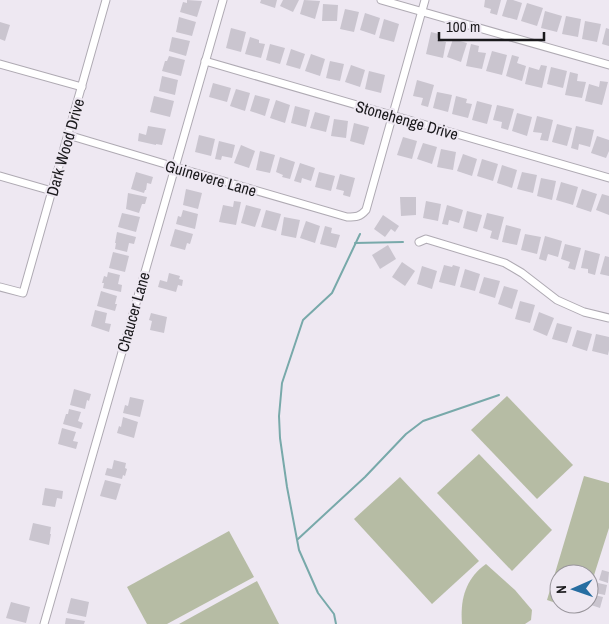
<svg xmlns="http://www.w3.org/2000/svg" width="609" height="624" viewBox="0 0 609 624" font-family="'Archivo Narrow',sans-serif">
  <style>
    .green { fill: #b6bca4 }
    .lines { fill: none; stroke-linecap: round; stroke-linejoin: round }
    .stream { stroke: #78a9aa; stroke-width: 2 }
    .building { fill: #cac5cf }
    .minor-casing { stroke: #afaab3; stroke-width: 9 }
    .minor { stroke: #fff; stroke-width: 7 }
    .labels { text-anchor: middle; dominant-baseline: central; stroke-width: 4.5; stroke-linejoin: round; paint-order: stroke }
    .street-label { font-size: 16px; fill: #1a191c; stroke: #eee8f2 }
  </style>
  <rect width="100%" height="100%" fill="#eee8f2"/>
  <g class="green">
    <polygon points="507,396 573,465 537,499 471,430"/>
    <polygon points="479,454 552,530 512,571 437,493"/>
    <polygon points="584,476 609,483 609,528 589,591 589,574 559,574 559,604 585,604 583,612 547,600"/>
    <polygon points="400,477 479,561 432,604 354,519"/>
    <polygon points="229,531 254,577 167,624 147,624 127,587"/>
    <path d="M486,564L515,590L532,610L531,620L525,624H462C460,600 465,579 486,564Z"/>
    <polygon points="257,581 279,624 179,624"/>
  </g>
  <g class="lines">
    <g class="stream">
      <polyline points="355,243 403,242"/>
      <polyline points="298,539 365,477 406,434 423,421 499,395"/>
      <polyline points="336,624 334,614 318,593 299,550 287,487 280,438 279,416 282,383 303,320 332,293 360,234"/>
    </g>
  </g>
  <g class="building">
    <polygon points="187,0 202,1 197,17 180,12 183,2 187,3"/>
    <polygon points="261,0 277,0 275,8 260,3"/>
    <polygon points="283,0 299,0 293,12 280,6"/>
    <polygon points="304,0 320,1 315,19 300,14"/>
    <polygon points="485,0 501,0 497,15 490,13 491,9 484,7"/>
    <polygon points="507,0 513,0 522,3 517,20 502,16"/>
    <polygon points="527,3 543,8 537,26 521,21"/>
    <polygon points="323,4 338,5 337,21 322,21"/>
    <polygon points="345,9 359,12 354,32 340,29"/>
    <polygon points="545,11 562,16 557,32 541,28"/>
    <polygon points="365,13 380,18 375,35 360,30"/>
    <polygon points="566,16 581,19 578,37 562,34"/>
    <polygon points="179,17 196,22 192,36 176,32"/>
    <polygon points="384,19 399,24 394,42 379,38"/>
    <polygon points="585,21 601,24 597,42 582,39"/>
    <polygon points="0,22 10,25 5,41 0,39"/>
    <polygon points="231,28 246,32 241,52 226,48"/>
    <polygon points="606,28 609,29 609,46 602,44"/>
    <polygon points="431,32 439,34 437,40 446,42 443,58 426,54"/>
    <polygon points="172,37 190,41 186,56 169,51"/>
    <polygon points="250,37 259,40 259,43 265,44 261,58 245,54"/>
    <polygon points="453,39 467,43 461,62 447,57"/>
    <polygon points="270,44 285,48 280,64 266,60"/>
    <polygon points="471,44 479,46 478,52 486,53 482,69 466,66"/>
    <polygon points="291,49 305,54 300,69 286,65"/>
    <polygon points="492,51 507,55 502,75 486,71"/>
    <polygon points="311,54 325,59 320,76 305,71"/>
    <polygon points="512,55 519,57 517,63 526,66 522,81 506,76"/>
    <polygon points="169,56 185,60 181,76 162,71 165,61 167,61"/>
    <polygon points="330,61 344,64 340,81 326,78"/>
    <polygon points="351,65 365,70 360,87 345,82"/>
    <polygon points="541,65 547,66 542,88 525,84 529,67 539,70"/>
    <polygon points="551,67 567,71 563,88 547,84"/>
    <polygon points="369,71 385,75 381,93 365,89"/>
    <polygon points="570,72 578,74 577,81 586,82 582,98 565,95"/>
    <polygon points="162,76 178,80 175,95 159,91"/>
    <polygon points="417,80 434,85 428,107 421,105 423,98 413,96"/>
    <polygon points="600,81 608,82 602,105 585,101 589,84 599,87"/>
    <polygon points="213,83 231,88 227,102 209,97"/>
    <polygon points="236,89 250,93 245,111 230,106"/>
    <polygon points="437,92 452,95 448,112 433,108"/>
    <polygon points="255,95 270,99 265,116 250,111"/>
    <polygon points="154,96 174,101 170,117 150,112"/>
    <polygon points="456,96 467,99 466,103 472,104 468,118 452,114"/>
    <polygon points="276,100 290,105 285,123 270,118"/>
    <polygon points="477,101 492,105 487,124 472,120"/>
    <polygon points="497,105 514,109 508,130 501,128 502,122 493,120"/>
    <polygon points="295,106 310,110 306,127 291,123"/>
    <polygon points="315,112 330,116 326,132 310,128"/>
    <polygon points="517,113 532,117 527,136 512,131"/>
    <polygon points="537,116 553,120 548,141 540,140 542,133 533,132"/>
    <polygon points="334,119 348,121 346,138 331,136"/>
    <polygon points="354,123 369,127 364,145 350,141"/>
    <polygon points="557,124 572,128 567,146 552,142"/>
    <polygon points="148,126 166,129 162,145 156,144 156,145 138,141 139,133 146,135"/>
    <polygon points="576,126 594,130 590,147 579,144 578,150 571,148"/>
    <polygon points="199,135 215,139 211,156 195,152"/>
    <polygon points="597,136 609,140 609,151 606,158 591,153"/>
    <polygon points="403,137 417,141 412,159 397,155"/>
    <polygon points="219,141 235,145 232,158 222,156 221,160 215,159"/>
    <polygon points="423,143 437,147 432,164 417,159"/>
    <polygon points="241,145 255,151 249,168 234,163"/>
    <polygon points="441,149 456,152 453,170 437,167"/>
    <polygon points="260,151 275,155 270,173 256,170"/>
    <polygon points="463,154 477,159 472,176 457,171"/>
    <polygon points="280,157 295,162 290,179 282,177 283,175 276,172"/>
    <polygon points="482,159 498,164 493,181 477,176"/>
    <polygon points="300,163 315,168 311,181 302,178 301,183 294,181"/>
    <polygon points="502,165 517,170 512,188 497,183"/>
    <polygon points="136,172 153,177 151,184 147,183 146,190 145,190 144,193 131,189"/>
    <polygon points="319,172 335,176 331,191 315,187"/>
    <polygon points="522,172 537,175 533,193 517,189"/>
    <polygon points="340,174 355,178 350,197 343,195 344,191 336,189"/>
    <polygon points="541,178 556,181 552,200 537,196"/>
    <polygon points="561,182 578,187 573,205 556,200"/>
    <polygon points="186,189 202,193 198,209 183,205"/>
    <polygon points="582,189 597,194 591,212 576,207"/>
    <polygon points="128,193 147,197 145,204 142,204 139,213 126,209"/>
    <polygon points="602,194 609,196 609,215 596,210"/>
    <polygon points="400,197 416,197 416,215 401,216"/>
    <polygon points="234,201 241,202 236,225 219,222 223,205 233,207"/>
    <polygon points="426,201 441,204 438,221 423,218"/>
    <polygon points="246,205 261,209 255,227 241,223"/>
    <polygon points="447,205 463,210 459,223 449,220 448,225 442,224"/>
    <polygon points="183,210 198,214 195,229 176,224 178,216 181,217"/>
    <polygon points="266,210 281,214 276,231 261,227"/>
    <polygon points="467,211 482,215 477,232 463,228"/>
    <polygon points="122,213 140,217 136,232 118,227"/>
    <polygon points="487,213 504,217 498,240 490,238 492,231 483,228"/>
    <polygon points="383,215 399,226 395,232 391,229 385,237 374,229"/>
    <polygon points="284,217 300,220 296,238 281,235"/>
    <polygon points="306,221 320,226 315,243 300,238"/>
    <polygon points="506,225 521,229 517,245 502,242"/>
    <polygon points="325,226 332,228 331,233 340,235 336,248 320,244"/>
    <polygon points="175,229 193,234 190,244 187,243 185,250 170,246"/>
    <polygon points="117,232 136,237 134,244 129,243 127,252 115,249 116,243 115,243"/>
    <polygon points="525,234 541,237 537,254 521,250"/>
    <polygon points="545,236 562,241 558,257 548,254 546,261 539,259"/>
    <polygon points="565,244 581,248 575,270 568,268 570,262 561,259"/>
    <polygon points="388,245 396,259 380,269 372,255"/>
    <polygon points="585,250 600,254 595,275 588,273 588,269 581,268"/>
    <polygon points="113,252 129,256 125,272 109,268"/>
    <polygon points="605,256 609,257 609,276 600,274"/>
    <polygon points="402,262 415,271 405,286 392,277"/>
    <polygon points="444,265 452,267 453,265 460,267 455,286 439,282"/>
    <polygon points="422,266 437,271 432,289 417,284"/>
    <polygon points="465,269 480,274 475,291 460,287"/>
    <polygon points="108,272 120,275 118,284 122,285 121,292 103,288 104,283 102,283 104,276 107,277"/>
    <polygon points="169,273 180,276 179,279 183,280 182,286 178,285 176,292 158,287 160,280 167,282"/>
    <polygon points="484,277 500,281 495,298 479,293"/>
    <polygon points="504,286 518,290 512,309 498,304"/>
    <polygon points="101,291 117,296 115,304 117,304 115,311 97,306"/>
    <polygon points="520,301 535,305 530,323 515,319"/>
    <polygon points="95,310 107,313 105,323 111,324 109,332 91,326"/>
    <polygon points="539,312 554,318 547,336 533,330"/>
    <polygon points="151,313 167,317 164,333 150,330 152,321 149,320"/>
    <polygon points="557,323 572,327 567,343 552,339"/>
    <polygon points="577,330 592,334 587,351 572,346"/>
    <polygon points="596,334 609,337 609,350 608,355 592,351"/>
    <polygon points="74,389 91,394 89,401 87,400 85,409 70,405"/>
    <polygon points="130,397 144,400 140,417 123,413 125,405 128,406"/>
    <polygon points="69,409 81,412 78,421 83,423 81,429 63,424 66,414 68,414"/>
    <polygon points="123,417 138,422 134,438 117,433 119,426 121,427"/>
    <polygon points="62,428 76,432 73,441 78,442 76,449 58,444"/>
    <polygon points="114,460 126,463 125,468 127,469 125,476 123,475 122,479 105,475 107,468 112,469"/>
    <polygon points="105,480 121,484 116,500 100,496"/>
    <polygon points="45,488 63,491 62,499 57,498 55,507 42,505"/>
    <polygon points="33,523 51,527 50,534 51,534 49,545 29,540"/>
    <polygon points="602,570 609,572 608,583 599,580"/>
    <polygon points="598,583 607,585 605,595 595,593"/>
    <polygon points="594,595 603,597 600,608 591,605"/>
    <polygon points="71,598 89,602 86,617 67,613"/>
    <polygon points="11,602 30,607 26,623 6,618"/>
    <polygon points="66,618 85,621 84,624 65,624"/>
  </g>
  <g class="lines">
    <defs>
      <g id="minor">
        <polyline points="381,0 609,65"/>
        <polyline points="205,61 609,178"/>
        <polyline points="0,64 82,87"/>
        <path d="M68,135L175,167L347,217C356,217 360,217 366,210L425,0"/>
        <polyline points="0,176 52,191"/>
        <polyline points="419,242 426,239 505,263 522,273 557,300 584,312 609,318"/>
        <polyline points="0,287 23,293 106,0"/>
        <polyline points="44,624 223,0"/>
      </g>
    </defs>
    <use href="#minor" class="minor-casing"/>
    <use href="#minor" class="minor"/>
  </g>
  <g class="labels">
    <g class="street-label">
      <text transform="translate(407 120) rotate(16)">Stonehenge Drive</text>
      <text transform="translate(65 147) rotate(-74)">Dark Wood Drive</text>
      <text transform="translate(211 178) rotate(16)">Guinevere Lane</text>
      <text transform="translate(133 312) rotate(-74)">Chaucer Lane</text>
    </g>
  </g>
  <g transform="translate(574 589) rotate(268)"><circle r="24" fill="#eee8f2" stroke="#99959c"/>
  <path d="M0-4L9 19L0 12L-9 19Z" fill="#266da1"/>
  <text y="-8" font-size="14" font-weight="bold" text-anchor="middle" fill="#1a191c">N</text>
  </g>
  <path d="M439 32v8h105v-8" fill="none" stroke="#1a191c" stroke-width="2.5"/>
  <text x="446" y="32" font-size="15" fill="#1a191c" stroke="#eee8f2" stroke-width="4" paint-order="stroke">100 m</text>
</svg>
